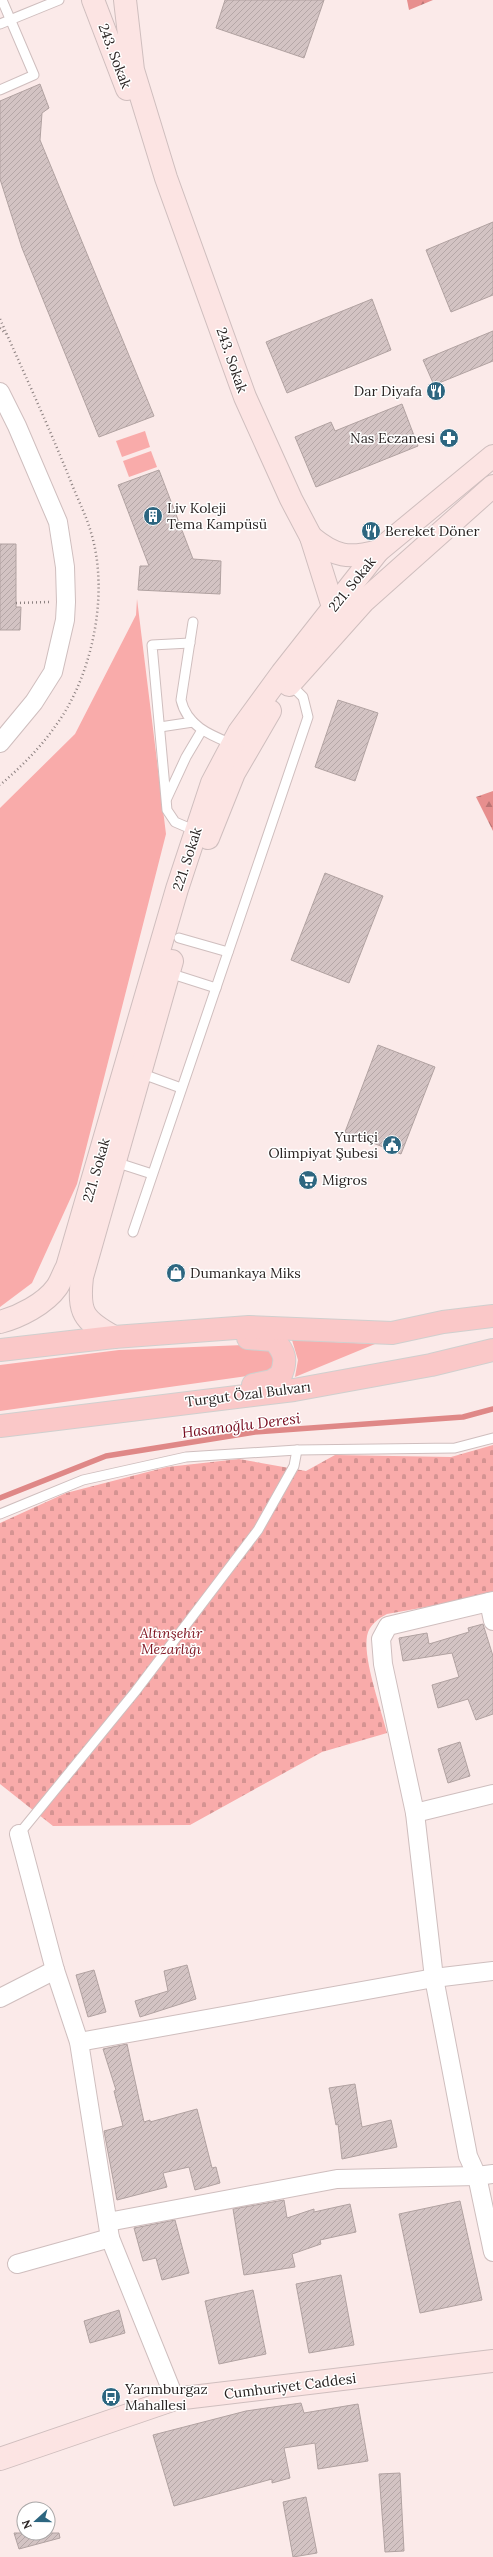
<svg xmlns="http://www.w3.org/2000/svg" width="493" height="2557" viewBox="0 0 493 2557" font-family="Lora,serif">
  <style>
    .green { fill: #f9abaa }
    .forest { fill: url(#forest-firs) }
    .cemetery { fill: url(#cemetery-stones) }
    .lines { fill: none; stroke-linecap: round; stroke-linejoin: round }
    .stream { stroke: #df8887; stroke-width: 5.5 }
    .building { fill: url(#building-hatch); stroke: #b1a2a1 }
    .lane-casing { stroke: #cfbebe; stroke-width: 11 }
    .street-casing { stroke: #cfbebe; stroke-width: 20 }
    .secondary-casing { stroke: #cfbebe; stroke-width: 24 }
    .primary-casing { stroke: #d0cfce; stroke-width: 24 }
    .path { stroke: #8c8180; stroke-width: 2.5; stroke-dasharray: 1 3; stroke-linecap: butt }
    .lane { stroke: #fff; stroke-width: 9 }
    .street { stroke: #fff; stroke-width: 18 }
    .secondary { stroke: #fce4e3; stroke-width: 22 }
    .primary { stroke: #fac8c8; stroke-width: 22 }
    .labels { text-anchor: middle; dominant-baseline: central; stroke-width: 3; stroke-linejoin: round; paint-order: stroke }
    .street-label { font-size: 14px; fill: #292322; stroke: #fff }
    .poi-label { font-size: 14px; fill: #292322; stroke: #fff; text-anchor: start }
    .park-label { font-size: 14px; font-style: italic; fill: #801724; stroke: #fff }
    .water-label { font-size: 15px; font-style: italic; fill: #760a1d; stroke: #fff }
  </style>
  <defs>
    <pattern id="forest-firs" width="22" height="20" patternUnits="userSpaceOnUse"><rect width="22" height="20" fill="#e78f8e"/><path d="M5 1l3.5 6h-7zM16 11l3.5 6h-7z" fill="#bb7474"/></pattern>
    <pattern id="cemetery-stones" width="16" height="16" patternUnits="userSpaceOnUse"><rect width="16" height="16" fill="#f9abaa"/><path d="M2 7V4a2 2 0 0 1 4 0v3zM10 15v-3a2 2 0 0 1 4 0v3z" fill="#d59392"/></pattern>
    <pattern id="building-hatch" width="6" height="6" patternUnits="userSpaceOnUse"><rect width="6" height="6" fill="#d3c3c3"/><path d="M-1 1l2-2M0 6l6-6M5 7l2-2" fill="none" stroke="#b5a7a7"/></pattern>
  </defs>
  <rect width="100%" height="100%" fill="#fbeae9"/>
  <g class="green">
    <polygon points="145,431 150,447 122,457 116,441"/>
    <polygon points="151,451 157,467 129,477 123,461"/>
    <polygon points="137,599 166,834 77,1184 32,1283 0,1307 0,808 75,734 136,615"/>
    <polygon points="292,1340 375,1344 295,1377 298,1360"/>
    <polygon points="268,1344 279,1360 269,1373 0,1411 0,1365 119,1350"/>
  </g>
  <g class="forest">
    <polygon points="407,0 433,0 409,10"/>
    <polygon points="493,791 493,831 476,797"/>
  </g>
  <path class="cemetery" d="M493,1445V1595L387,1614C379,1618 369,1625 367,1636C363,1660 381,1708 387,1733L322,1752L190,1825L53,1826L0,1784V1523L66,1493L167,1467L239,1459L306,1471L335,1455L451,1457Z"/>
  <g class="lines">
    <polyline class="stream" points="0,1498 106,1456 255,1432 463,1417 493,1409"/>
  </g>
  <g class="building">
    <polygon points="225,0 324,0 304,58 216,28"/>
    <polygon points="40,84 49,108 42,113 40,140 154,416 99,437 22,248 0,179 0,101"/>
    <polygon points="493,222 493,295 451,312 426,250"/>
    <polygon points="372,299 391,350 287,393 266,342"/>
    <polygon points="493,331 493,361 434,385 423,360"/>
    <polygon points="402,404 418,446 316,487 295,437 331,422 335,431"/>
    <polygon points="159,470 193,559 221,561 220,594 138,590 140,566 149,566 118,485"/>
    <polygon points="0,544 16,544 16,607 21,607 20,630 0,630"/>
    <polygon points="338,700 378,713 355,781 315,767"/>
    <polygon points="325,873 383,896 349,983 291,960"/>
    <polygon points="378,1045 435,1067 401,1154 345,1132"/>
    <polygon points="483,1624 493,1656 493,1714 476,1720 468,1699 438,1708 432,1685 459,1677 452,1653 403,1661 399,1638 427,1633 429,1644 469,1632 468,1628"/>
    <polygon points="460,1742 470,1776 448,1783 438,1749"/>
    <polygon points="187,1965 196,1999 140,2017 135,2001 168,1991 164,1971"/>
    <polygon points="94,1970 106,2012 88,2017 76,1975"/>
    <polygon points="127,2044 144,2122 150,2120 150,2122 197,2109 212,2168 216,2167 220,2183 195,2190 189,2167 163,2173 167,2187 117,2200 104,2131 123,2126 114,2091 116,2090 103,2049"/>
    <polygon points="355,2084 362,2127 391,2120 397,2147 342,2159 338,2124 336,2125 329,2088"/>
    <polygon points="284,2200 287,2218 314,2209 314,2212 350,2204 356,2232 320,2240 321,2244 292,2254 295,2267 244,2275 233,2209"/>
    <polygon points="460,2201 482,2300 420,2313 399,2214"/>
    <polygon points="175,2220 189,2273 162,2280 156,2258 143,2261 134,2228"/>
    <polygon points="341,2275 354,2345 309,2353 296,2284"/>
    <polygon points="253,2290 266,2354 219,2364 205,2301"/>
    <polygon points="119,2310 125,2333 90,2343 84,2321"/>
    <polygon points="301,2403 304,2413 358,2404 368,2461 318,2469 315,2443 284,2448 290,2478 272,2483 272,2479 174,2506 153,2435 246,2411"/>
    <polygon points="400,2473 404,2551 385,2552 379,2474"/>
    <polygon points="306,2497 317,2553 293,2557 283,2502"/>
    <polygon points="14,2533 59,2533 60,2538 19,2549"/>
  </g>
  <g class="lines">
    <defs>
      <g id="lane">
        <polyline points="0,24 59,0"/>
        <polyline points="0,90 34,75 2,0"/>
        <path d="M193,622L181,700C187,726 210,735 232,744"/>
        <polyline points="190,643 152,645 167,810 175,822 196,831"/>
        <polyline points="160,727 193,722"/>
        <polyline points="167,798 186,757 202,730"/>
        <polyline points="179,938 228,952"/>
        <polyline points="169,973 216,988"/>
        <polyline points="140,1073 181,1088"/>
        <polyline points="115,1162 152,1174"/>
        <polyline points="133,1232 308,717 303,697 290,684"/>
        <polyline points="0,1514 83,1480 186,1457 297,1450 455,1448 493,1438"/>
        <polyline points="19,1834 135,1692 258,1530 294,1466 297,1450"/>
      </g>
      <g id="street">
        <polyline points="0,392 17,426 58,522 65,567 66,602 65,620 53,672 34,702 0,743"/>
        <polyline points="493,1601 388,1626 381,1639 383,1664 415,1813 434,1978 468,2156 477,2176 493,2252"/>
        <polyline points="489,1602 493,1621"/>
        <polyline points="415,1813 493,1794"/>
        <polyline points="19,1834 55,1970 79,2042 110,2238 175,2399"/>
        <polyline points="0,1998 55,1970"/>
        <polyline points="79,2042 434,1978 493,1971"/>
        <polyline points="108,2222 337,2179 477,2176 493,2174"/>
        <polyline points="17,2264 110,2238"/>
      </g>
      <g id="secondary">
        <polyline points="93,0 127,89"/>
        <polyline points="125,0 133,70 166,178 245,397 291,499 311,537 333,607"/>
        <path d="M311,537C335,557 349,559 378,551"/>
        <polyline points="289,685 364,601 493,486"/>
        <polyline points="208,838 234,773 270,711"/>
        <path d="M0,1322C19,1317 45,1304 57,1287C61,1281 63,1274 67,1267L177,889L212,783L239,732L282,673L378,551L493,456"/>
        <path d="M114,1337C83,1320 78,1313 82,1277L172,961"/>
        <polyline points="0,2459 175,2399 493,2361"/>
      </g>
      <g id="primary">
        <path d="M248,1338L274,1340C285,1352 287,1360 281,1375L272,1381L253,1385"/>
        <polyline points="0,1350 114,1337 249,1327 392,1333 443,1322 493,1316"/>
        <polyline points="0,1426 294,1390 431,1365 493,1350"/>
      </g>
    </defs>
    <use href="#lane" class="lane-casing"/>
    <use href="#street" class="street-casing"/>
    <use href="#secondary" class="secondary-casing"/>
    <use href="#primary" class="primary-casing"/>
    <g class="path">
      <path d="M0,319C24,373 49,427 71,482C78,500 87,517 92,536C109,596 92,678 54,728C39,749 20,768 0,785"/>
      <polyline points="0,328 6,334"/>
      <polyline points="16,603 49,602"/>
    </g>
    <use href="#lane" class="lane"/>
    <use href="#street" class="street"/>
    <use href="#secondary" class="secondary"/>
    <use href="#primary" class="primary"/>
  </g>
  <defs>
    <symbol id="restaurant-disc" viewBox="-11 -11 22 22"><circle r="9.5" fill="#2d6680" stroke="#fff"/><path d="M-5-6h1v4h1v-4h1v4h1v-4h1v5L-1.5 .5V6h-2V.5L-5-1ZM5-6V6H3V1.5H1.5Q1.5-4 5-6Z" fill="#fff"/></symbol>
    <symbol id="pharmacy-disc" viewBox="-11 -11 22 22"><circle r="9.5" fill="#2d6680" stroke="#fff"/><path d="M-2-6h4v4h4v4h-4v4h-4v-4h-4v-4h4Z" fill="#fff"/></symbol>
    <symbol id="building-disc" viewBox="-11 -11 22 22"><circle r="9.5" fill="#2d6680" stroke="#fff"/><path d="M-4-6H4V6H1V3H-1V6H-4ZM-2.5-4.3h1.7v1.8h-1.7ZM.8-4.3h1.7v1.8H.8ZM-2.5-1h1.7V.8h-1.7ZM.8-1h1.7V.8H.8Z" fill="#fff"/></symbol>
    <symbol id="civic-disc" viewBox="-11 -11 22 22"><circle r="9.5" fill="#2d6680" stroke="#fff"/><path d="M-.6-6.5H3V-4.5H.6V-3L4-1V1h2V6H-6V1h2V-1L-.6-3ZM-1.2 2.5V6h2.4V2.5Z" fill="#fff"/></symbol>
    <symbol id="supermarket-disc" viewBox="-11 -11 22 22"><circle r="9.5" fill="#2d6680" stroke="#fff"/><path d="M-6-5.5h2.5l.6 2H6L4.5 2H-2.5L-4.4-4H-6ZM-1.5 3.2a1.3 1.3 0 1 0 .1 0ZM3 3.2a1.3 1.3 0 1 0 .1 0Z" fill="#fff"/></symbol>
    <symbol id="shop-disc" viewBox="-11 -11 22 22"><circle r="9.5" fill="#2d6680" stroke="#fff"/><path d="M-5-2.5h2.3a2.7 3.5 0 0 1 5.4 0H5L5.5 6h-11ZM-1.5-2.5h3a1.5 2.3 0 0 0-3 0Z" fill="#fff"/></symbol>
    <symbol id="bus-disc" viewBox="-11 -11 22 22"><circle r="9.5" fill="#2d6680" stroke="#fff"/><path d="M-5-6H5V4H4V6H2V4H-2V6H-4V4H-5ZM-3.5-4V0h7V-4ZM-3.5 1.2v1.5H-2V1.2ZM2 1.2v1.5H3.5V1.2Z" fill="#fff"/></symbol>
  </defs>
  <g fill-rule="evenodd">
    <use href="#restaurant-disc" x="425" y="380" width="22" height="22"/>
    <use href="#pharmacy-disc" x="438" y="427" width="22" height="22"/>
    <use href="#building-disc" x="142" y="505" width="22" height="22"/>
    <use href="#restaurant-disc" x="360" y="520" width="22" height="22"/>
    <use href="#civic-disc" x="381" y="1134" width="22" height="22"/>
    <use href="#supermarket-disc" x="297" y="1169" width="22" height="22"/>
    <use href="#shop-disc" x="165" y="1262" width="22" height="22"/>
    <use href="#bus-disc" x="100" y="2386" width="22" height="22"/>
  </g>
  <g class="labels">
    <g class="street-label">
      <text transform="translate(115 56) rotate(69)">243. Sokak</text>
      <text transform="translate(232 360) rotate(71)">243. Sokak</text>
      <text transform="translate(352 584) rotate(-51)">221. Sokak</text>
      <text transform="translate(187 859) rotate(-72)">221. Sokak</text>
      <text transform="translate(96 1170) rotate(-74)">221. Sokak</text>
      <text transform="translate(248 1394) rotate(-7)">Turgut Özal Bulvarı</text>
      <text transform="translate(290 2386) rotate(-7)">Cumhuriyet Caddesi</text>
    </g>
    <g class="poi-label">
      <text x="422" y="391" text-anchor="end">Dar Diyafa</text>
      <text x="435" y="438" text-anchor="end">Nas Eczanesi</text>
      <text x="167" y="508">Liv Koleji<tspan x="167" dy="16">Tema Kampüsü</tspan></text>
      <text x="385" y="531">Bereket Döner</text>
      <text x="378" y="1137" text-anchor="end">Yurtiçi<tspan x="378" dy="16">Olimpiyat Şubesi</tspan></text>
      <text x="322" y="1180">Migros</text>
      <text x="190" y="1273">Dumankaya Miks</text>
      <text x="125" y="2389">Yarımburgaz<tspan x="125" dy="16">Mahallesi</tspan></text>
    </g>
    <g class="park-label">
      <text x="171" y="1633">Altınşehir<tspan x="171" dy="16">Mezarlığı</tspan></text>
    </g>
    <g class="water-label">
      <text transform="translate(241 1425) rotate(-7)">Hasanoğlu Deresi</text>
    </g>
  </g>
  <g transform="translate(36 2521) rotate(249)"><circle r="19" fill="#ffffff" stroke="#a9a7a7"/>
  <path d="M0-3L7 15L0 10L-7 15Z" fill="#2d6680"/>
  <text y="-6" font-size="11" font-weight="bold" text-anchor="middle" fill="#292322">N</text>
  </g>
</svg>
